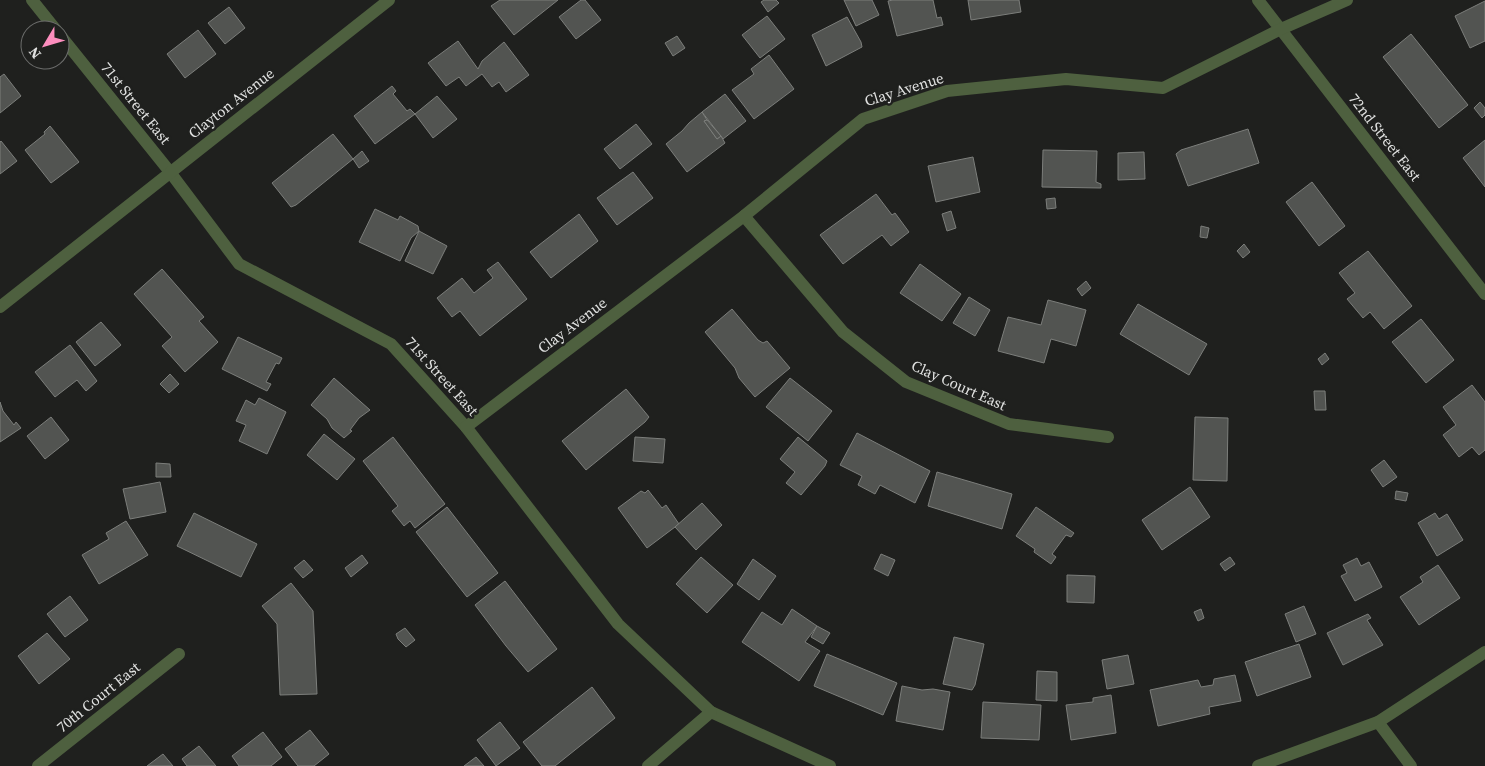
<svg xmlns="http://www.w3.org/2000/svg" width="1485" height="766" viewBox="0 0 1485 766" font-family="'Source Serif 4',serif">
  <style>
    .building { fill: #525451; stroke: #7c7e7b }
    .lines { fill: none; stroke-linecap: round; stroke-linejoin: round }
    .street { stroke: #4e603f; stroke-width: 12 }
    .labels { text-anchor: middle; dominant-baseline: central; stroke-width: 5; stroke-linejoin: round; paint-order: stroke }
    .street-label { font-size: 15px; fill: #e0e1e0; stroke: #1f201e }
  </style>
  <rect width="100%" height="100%" fill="#1f201e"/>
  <g class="building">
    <polygon points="500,0 558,0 514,35 491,6"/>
    <polygon points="581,0 585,0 601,20 576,39 559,17"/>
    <polygon points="764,0 776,0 779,3 768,12 761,2"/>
    <polygon points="844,0 872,0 879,15 856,26"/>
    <polygon points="893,0 933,0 937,18 941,17 943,25 897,36 888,1"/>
    <polygon points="968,0 1019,0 1021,12 971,20"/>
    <polygon points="1485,1 1485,41 1470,48 1455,16"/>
    <polygon points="229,7 245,28 225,44 208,23"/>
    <polygon points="767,16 785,39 760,58 742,35"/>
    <polygon points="847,17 861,42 862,47 826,66 812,35"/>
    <polygon points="198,30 216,54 185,78 167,54"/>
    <polygon points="1411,34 1468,105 1439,128 1383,57"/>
    <polygon points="677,36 685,48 673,56 665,43"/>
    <polygon points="458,41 478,69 482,61 504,42 529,75 506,92 499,82 492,87 482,74 466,86 459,77 446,86 428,63"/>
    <polygon points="769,55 794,89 754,119 732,90 754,74 751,69"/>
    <polygon points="4,74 21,96 0,113 0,77"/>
    <polygon points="392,86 396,91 393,94 407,111 410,109 415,114 375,144 354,116"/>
    <polygon points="725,94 746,121 723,139 702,112"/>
    <polygon points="437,96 457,119 433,138 415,114"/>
    <polygon points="1480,102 1485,108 1485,115 1482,118 1474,108"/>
    <polygon points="702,112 707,120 704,121 717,139 721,136 725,143 687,172 666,144 682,131 689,123"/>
    <polygon points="707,120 721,136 717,139 704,121"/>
    <polygon points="636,124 652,144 620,169 604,149"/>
    <polygon points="50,126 79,162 51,183 25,150 45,134 44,132"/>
    <polygon points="1248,129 1259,163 1188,186 1176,154 1181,150"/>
    <polygon points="333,134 353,159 296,205 291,207 272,183"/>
    <polygon points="1485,140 1485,187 1463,158"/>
    <polygon points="1,141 17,161 0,174 0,142"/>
    <polygon points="1043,150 1097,151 1096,182 1101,184 1101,188 1042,187"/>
    <polygon points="362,151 369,161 359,168 353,159"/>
    <polygon points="1144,152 1145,179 1118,180 1118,153"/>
    <polygon points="973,157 980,192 936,202 928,166"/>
    <polygon points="633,172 653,198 617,225 597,198"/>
    <polygon points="1312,182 1345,226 1319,246 1286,202"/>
    <polygon points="876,194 892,215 895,213 909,232 891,246 882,235 843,264 820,235"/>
    <polygon points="1055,198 1056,208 1047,209 1046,199"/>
    <polygon points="375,209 398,220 400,216 418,226 419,231 411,238 400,261 359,242"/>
    <polygon points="951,211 956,228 947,231 942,214"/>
    <polygon points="579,214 598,241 551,278 530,252"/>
    <polygon points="1201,226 1209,228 1207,238 1200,237"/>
    <polygon points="419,231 447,246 433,274 405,261"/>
    <polygon points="1244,244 1250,252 1243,258 1237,251"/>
    <polygon points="1368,251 1412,306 1384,329 1370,312 1363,318 1347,299 1355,293 1339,273"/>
    <polygon points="498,262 527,299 480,336 460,311 452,317 437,298 462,278 474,293 493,278 487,270"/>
    <polygon points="920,264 961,294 942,321 900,293"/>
    <polygon points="162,269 204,317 199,321 218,342 185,372 162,346 172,337 134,294"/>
    <polygon points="1086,281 1091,288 1082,296 1077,289"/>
    <polygon points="969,297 990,310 975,336 953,323"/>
    <polygon points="1048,300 1086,310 1076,346 1051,339 1044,363 998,351 1008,317 1041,325"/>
    <polygon points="1138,304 1207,344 1189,375 1120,334"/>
    <polygon points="732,309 758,340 763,343 767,341 790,368 755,397 739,378 735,368 705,332"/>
    <polygon points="1421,319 1454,360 1426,383 1392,342"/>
    <polygon points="101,322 121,345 95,366 76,342"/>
    <polygon points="238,337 282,358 279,364 276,363 266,382 271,384 267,391 222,369"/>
    <polygon points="70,345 97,381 86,391 77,380 55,397 35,372"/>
    <polygon points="1325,353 1329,359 1322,365 1318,359"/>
    <polygon points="170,374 179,384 169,393 160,384"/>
    <polygon points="334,378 370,410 359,418 350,430 352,431 344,438 332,428 327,419 311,405"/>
    <polygon points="790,378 832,411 808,441 766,407"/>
    <polygon points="1472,385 1485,402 1485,450 1479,455 1472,447 1459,457 1443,435 1456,425 1443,407"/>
    <polygon points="626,389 649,417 645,422 586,470 562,441"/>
    <polygon points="1314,391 1325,391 1326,410 1315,410"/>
    <polygon points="259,398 286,412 267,454 239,441 246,425 236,421 246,400 255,405"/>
    <polygon points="0,402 3,411 14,425 16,422 21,428 0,442"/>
    <polygon points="51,417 69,440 45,459 27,436"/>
    <polygon points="1195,417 1228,418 1227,481 1193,480"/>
    <polygon points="857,433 930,471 915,503 880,485 875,494 858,485 862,476 840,465"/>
    <polygon points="324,434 355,459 337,480 307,455"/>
    <polygon points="393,437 445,504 415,528 410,521 404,526 392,511 398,506 363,461"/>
    <polygon points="635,437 665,439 663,463 633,461"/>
    <polygon points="798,437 827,461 825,466 801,495 786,483 795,472 780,459"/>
    <polygon points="1384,460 1397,477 1383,487 1371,470"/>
    <polygon points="156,463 170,464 171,477 156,477"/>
    <polygon points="937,472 1012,494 1002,529 928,506"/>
    <polygon points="160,482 166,512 130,519 123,489"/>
    <polygon points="1190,487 1210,517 1162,550 1142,520"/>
    <polygon points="648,490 662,508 666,505 679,524 647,548 618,508 641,491 645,493"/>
    <polygon points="1396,491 1408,493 1406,501 1395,499"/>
    <polygon points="702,503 722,525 696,550 675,527"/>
    <polygon points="447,507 498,573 467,597 416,532"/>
    <polygon points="1036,507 1074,533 1071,537 1066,535 1052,554 1056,557 1051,564 1034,552 1035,549 1016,536"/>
    <polygon points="194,513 257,544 241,577 177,546"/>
    <polygon points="1435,513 1439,519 1447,514 1463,540 1437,556 1418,523"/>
    <polygon points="126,521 148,555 99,584 82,555 109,539 106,533"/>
    <polygon points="881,554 895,560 888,576 874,569"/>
    <polygon points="362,555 368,563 351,577 345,568"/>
    <polygon points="701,557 733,585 707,613 676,584"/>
    <polygon points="1230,557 1235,564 1225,571 1220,564"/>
    <polygon points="1357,558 1361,566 1369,562 1382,587 1355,601 1341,576 1347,573 1343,565"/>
    <polygon points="753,559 776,576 759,600 737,584"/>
    <polygon points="304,560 313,570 303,578 294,568"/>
    <polygon points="1438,565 1460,598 1419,625 1400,597 1423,582 1420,577"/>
    <polygon points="1067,575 1095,576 1094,603 1067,602"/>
    <polygon points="505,581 557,649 528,672 506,646 475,605"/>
    <polygon points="291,583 313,611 317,694 280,695 277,624 262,606"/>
    <polygon points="70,596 88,620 65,637 47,614"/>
    <polygon points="1304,606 1316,634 1296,642 1285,614"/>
    <polygon points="792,609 817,626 805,642 820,651 799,681 742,642 762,612 782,625"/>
    <polygon points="1201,609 1204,618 1198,621 1194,612"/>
    <polygon points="1368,614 1371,618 1367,620 1383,645 1343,665 1327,633"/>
    <polygon points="817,626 830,633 823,644 811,637"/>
    <polygon points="405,628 415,640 406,647 398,639 396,634"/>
    <polygon points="47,633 70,659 39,684 18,656"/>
    <polygon points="954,637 984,644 975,685 972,690 943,684"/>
    <polygon points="1299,644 1311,677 1257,696 1245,662"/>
    <polygon points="827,654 897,683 883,715 814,686"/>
    <polygon points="1128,655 1134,684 1107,689 1102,660"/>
    <polygon points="1037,671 1057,672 1057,701 1036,700"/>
    <polygon points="1235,675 1241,701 1209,707 1210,714 1158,726 1150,690 1198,680 1201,687 1213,685 1214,679"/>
    <polygon points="902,686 922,690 933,689 950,692 943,730 896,721"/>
    <polygon points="592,687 615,718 555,766 542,766 523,742"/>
    <polygon points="1111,695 1116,733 1071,740 1066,705 1093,702 1093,698"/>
    <polygon points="983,702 1041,705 1039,740 981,738"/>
    <polygon points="500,722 520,748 496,766 477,740"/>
    <polygon points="310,730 329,754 314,766 298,766 285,749"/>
    <polygon points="263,732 282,757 271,766 239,766 232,756"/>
    <polygon points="199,746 216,766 187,766 182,759"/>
    <polygon points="163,754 173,766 147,766"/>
    <polygon points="476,757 484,766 464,766"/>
  </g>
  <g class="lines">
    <g class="street">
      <polyline points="32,0 56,30"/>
      <polyline points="1258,0 1485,294"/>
      <polyline points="60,35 170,172 239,264 391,344 466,427 618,624 711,712 830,766"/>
      <polyline points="744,216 843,332 906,382 1009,424 1108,437"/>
      <polyline points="0,307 389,0"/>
      <polyline points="466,427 744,216 863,119 947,91 1066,79 1163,88 1281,29 1347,0"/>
      <polyline points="1378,722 1411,766"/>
      <polyline points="38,766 179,654"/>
      <polyline points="648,766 711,712"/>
      <polyline points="1258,766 1378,722 1485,652"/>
    </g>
  </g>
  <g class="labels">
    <g class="street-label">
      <text transform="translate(904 89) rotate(-17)">Clay Avenue</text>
      <text transform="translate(136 103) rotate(51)">71st Street East</text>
      <text transform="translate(231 103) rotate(-38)">Clayton Avenue</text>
      <text transform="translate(1385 137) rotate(52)">72nd Street East</text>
      <text transform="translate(572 325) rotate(-37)">Clay Avenue</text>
      <text transform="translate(442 376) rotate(48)">71st Street East</text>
      <text transform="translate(959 385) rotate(24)">Clay Court East</text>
      <text transform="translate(98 697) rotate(-39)">70th Court East</text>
    </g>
  </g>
  <g transform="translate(45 45) rotate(232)"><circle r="24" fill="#1f201e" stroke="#6c6d6c"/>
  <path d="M0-4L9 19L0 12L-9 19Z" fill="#fd8ebe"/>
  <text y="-8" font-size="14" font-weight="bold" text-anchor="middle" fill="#e0e1e0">N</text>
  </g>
</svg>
